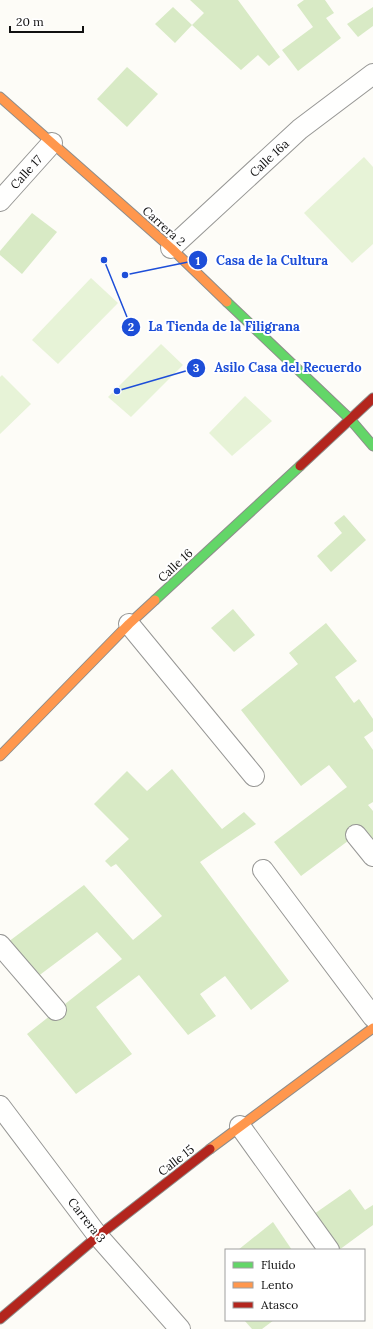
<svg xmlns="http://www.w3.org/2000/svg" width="373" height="1329" viewBox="0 0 373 1329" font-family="Lora,serif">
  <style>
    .green { fill: #e7f3d7 }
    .forest { fill: #d8eac5 }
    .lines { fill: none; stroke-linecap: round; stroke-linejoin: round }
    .street-casing { stroke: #979795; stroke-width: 22 }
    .fast-casing { stroke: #8e8d8b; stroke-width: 11 }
    .slow-casing { stroke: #8e8d8b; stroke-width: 11 }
    .jam-casing { stroke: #8e8d8b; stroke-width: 11 }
    .street { stroke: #fffffe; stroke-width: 20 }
    .fast { stroke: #63d668; stroke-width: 9 }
    .slow { stroke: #ff974d; stroke-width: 9 }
    .jam { stroke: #b3261e; stroke-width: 9 }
    .labels { text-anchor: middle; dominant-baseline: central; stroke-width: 4; stroke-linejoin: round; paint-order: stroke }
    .street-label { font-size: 12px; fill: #111; stroke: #fff }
    .leader { fill: none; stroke: #1d4ed8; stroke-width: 1.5 }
    .callout-dot { fill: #1d4ed8; stroke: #fff; stroke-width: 1.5 }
    .mark-label { font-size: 12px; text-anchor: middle; font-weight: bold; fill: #fff }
    .callout-label { font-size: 13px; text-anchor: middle; font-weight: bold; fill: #1d4ed8; stroke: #fff; stroke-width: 4; stroke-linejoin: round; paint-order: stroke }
  </style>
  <rect width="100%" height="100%" fill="#fdfcf7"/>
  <g class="green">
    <polygon points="364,157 373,167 373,244 352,263 304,213"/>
    <polygon points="91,278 118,303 58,364 32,340"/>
    <polygon points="161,344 183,365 131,417 108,397"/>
    <polygon points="2,375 31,404 0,434 0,377"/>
    <polygon points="245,396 272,421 232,456 209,433"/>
  </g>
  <g class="forest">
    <polygon points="190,0 238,0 280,57 269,66 258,55 241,70 192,25 175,43 155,24 173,7 192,25 204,13"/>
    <polygon points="304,0 325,0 334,13 326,18 341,38 298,71 282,50 313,27 297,5"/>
    <polygon points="373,7 373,26 358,37 347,24"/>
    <polygon points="127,67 158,94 127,127 97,99"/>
    <polygon points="32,213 57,232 22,274 0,255 0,251"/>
    <polygon points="344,515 366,540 331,572 317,556 342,533 334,523"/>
    <polygon points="233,609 255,635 234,652 211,628"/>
    <polygon points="326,623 357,661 335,677 354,703 359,699 373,719 373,731 364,737 373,750 373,802 368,805 373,811 373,856 356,835 301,876 274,842 347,787 329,765 301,786 241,710 298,664 289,653"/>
    <polygon points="172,769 222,829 244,812 256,824 200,862 289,981 251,1010 225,976 200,994 216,1016 188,1035 139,975 96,1007 132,1054 76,1094 27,1034 122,959 97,932 37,977 8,942 84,885 133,940 162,916 116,864 111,867 105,861 129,839 94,804 127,771 147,791"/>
    <polygon points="350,1189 365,1210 373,1205 373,1225 339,1250 314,1214"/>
    <polygon points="273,1222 292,1250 238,1250"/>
    <polygon points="244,1320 274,1320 262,1329 252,1329"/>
  </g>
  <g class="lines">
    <defs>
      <g id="street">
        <polyline points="0,201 52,143"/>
        <polyline points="171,248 300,129 373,74"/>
        <polyline points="129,624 254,776"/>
        <polyline points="356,835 373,856"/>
        <polyline points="263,870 373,1017"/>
        <polyline points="0,945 56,1010"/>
        <polyline points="0,1106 98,1236 180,1329"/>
        <polyline points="240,1126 329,1250"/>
      </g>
      <g id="fast">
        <polyline points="227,302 350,419 373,446"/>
        <polyline points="155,600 300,466"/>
      </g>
      <g id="slow">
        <polyline points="0,97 171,248 227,302"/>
        <polyline points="0,756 129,624 155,600"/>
        <polyline points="210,1149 373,1028"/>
      </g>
      <g id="jam">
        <polyline points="300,466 373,398"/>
        <polyline points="0,1319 98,1236 210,1149"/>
      </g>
    </defs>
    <use href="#street" class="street-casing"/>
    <use href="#fast" class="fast-casing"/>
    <use href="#slow" class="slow-casing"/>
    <use href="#jam" class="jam-casing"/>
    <use href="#street" class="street"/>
    <use href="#fast" class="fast"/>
    <use href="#slow" class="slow"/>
    <use href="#jam" class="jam"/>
  </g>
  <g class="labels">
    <g class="street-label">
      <text transform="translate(269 158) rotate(-43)">Calle 16a</text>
      <text transform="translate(26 172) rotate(-48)">Calle 17</text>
      <text transform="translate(164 226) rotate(42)">Carrera 2</text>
      <text transform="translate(175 565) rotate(-43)">Calle 16</text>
      <text transform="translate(176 1160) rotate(-38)">Calle 15</text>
      <text transform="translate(87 1220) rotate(52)">Carrera 3</text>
    </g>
  </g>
  <path class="leader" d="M125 275L198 260M104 260L131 327M117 391L196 368"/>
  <g class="callout-dot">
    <circle cx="125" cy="275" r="4"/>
    <circle cx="104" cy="260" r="4"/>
    <circle cx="117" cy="391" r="4"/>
    <circle cx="198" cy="260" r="10"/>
    <circle cx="131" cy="327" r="10"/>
    <circle cx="196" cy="368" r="10"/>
  </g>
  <g class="mark-label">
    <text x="198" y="265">1</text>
    <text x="131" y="331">2</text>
    <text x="196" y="372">3</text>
  </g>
  <g class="callout-label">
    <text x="272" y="265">Casa de la Cultura</text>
    <text x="224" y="331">La Tienda de la Filigrana</text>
    <text x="288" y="372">Asilo Casa del Recuerdo</text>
  </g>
  <rect x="225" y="1249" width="140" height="72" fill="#ffffff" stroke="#a0a0a0"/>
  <rect x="233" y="1262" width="20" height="6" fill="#63d668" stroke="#a0a0a0"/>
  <text x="261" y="1269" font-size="12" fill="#111111">Fluido</text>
  <rect x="233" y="1282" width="20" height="6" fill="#ff974d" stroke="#a0a0a0"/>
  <text x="261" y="1289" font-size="12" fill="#111111">Lento</text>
  <rect x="233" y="1302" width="20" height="6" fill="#b3261e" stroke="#a0a0a0"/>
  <text x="261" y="1309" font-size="12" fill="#111111">Atasco</text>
  <path d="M10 26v6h73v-6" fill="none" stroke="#111111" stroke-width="2"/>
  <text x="16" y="26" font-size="12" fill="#111111" stroke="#ffffff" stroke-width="3" paint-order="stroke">20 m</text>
</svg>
